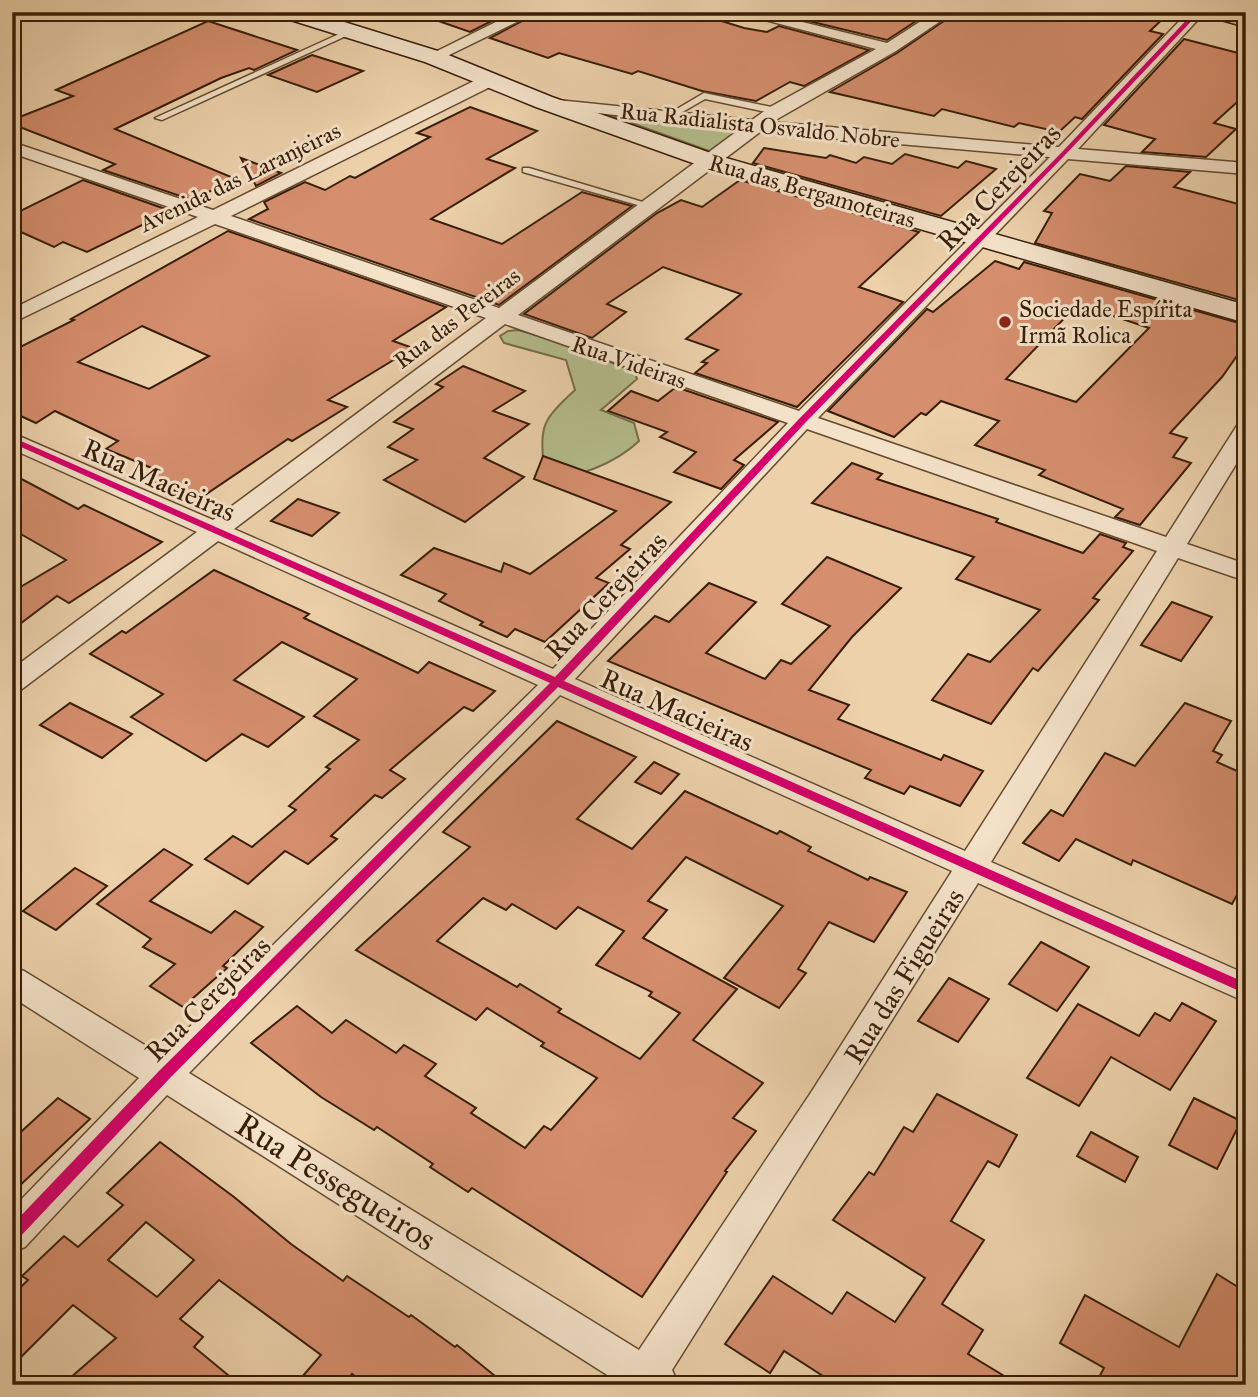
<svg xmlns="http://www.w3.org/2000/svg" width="1258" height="1397" viewBox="0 0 1258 1397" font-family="'IM FELL Great Primer',serif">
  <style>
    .green { fill: #b4bc8c; stroke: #766d4a; stroke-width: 2 }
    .building { fill: #d58e6e; stroke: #381e07; stroke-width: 2; fill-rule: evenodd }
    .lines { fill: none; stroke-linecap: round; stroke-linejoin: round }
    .lane-casing { stroke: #654b30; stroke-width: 3 }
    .street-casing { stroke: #654b30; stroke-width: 3 }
    .secondary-casing { stroke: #381e07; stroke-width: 3 }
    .highway-casing { stroke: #381e07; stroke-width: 3 }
    .lane { fill: #f3e1c8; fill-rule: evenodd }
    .street { fill: #f3e1c8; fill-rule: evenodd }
    .secondary { fill: #f3e1c8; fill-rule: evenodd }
    .highway { fill: #e6b876; fill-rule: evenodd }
    .cycleway-casing { stroke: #f3e1c8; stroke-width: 5 }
    .cycleway { fill: #d6006c; fill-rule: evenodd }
    .poi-dot { fill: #8f2418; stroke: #f3e1c8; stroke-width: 2.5 }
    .labels { text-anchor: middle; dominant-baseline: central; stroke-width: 6; stroke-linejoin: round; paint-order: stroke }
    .far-street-label { font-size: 23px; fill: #381e07; stroke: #f3e1c8 }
    .far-poi-label { font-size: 23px; fill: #381e07; stroke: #f3e1c8; text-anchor: start }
    .street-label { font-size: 28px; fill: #381e07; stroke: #f3e1c8 }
    .near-street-label { font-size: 33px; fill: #381e07; stroke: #f3e1c8 }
  </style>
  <rect width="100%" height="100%" fill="#ecd1ab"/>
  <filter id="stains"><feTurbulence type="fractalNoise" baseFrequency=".00286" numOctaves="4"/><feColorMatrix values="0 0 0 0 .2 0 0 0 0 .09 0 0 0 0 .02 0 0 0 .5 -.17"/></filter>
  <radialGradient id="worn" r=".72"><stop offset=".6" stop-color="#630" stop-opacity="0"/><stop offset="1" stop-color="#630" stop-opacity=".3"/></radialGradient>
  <g class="green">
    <polygon points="601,112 739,132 712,152"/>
    <path d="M518,330L558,341L635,372L637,379L601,410L634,423L639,441C617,462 575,481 544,476C541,426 538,424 575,390L566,360L504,343L500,336L508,331Z"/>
  </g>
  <g class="building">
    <polygon points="428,12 510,12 470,32 427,17"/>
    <polygon points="539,12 693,12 744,28 767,32 779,26 869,50 804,86 790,82 756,101 702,91 638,71 632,74 559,53 548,58 490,38"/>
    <polygon points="806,12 930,12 887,40 796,18"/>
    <polygon points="957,12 1027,12 1067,20 1079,12 1170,12 1150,31 1163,34 1082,119 1075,117 1059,132 1019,123 1014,127 942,109 934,116 830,92 897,53"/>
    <polygon points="208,21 297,50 254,70 249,68 221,78 115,129 236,179 192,200 103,170 115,164 12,124 12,120 73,96 56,90"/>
    <polygon points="1184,39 1246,55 1246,94 1214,123 1236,129 1206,157 1142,152 1155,139 1104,125"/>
    <polygon points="312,55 363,71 317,92 268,75"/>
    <polygon points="470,107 537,131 487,159 515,168 431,219 502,244 582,192 632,206 499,305 249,219 268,209 264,202 305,182 325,190 350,176 355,178 430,137 417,133"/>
    <polygon points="764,148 826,158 830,155 856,163 864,157 892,164 905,154 958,168 966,161 996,169 941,216 753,163"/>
    <polygon points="241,158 281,173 256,186"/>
    <polygon points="1126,166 1190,172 1174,187 1246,206 1246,302 1035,243 1052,213 1044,211 1080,174 1110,181"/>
    <polygon points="83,180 171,211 87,252 63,242 54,247 12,228 12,215"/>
    <polygon points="740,180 919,232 859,287 903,302 797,407 695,373 707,363 702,362 718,350 686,339 741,294 663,267 607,304 626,312 592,338 524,314 657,213 681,200 702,207"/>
    <path d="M228,231L446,307L393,341L413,348L328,400L347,407L292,441L288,439L196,501L143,476L154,469L106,449L118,441L55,411L36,423L12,412V351L74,320L71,319ZM142,326L209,356L149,389L78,362Z"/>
    <path d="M995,261L1019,269L1024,262L1246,325V343L1222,377L1170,433L1187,438L1173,457L1191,463L1140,525L1115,517L1123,509L1039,475L1045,470L975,445L999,421L941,401L926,415L921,413L894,437L828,411L927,309L933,312ZM1078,304L1149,328L1076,402L1006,379Z"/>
    <polygon points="463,366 525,391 493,411 529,424 484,458 524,477 465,522 384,480 417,460 388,447 413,429 394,422 443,387 436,384"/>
    <polygon points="676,387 778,422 734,460 744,465 721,489 674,472 696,452 660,437 667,432 608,411 631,391 658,401"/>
    <polygon points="543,456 671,502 621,545 630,549 596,578 609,583 545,642 515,629 507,637 480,625 483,622 439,601 446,594 401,575 434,548 501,572 504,563 530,574 616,511 534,479"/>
    <polygon points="852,463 882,474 877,479 998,519 996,522 1083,553 1100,534 1126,543 1123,547 1133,551 1093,598 1099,600 1038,671 1033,668 991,724 932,700 968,654 990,662 1040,610 956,579 974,557 812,503"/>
    <polygon points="12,474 78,509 84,505 162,542 69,603 57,596 12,630 12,592 66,560 12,529"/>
    <polygon points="298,499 339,513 312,536 271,521"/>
    <polygon points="827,557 901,588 852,637 809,690 849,705 838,719 941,760 944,755 983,771 960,806 910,786 904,794 865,778 871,770 608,661 655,616 669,622 709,583 756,602 706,653 765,679 781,660 791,664 830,626 782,604"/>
    <polygon points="214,570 309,614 304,618 418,673 429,662 495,691 473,711 464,707 390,770 405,779 382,798 375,795 331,836 337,839 308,864 285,851 248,884 205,859 233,836 252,847 296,810 289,806 330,769 326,767 359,740 314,716 357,679 282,642 234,680 304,717 268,747 242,734 206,761 131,717 163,694 90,654 122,631 126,633"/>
    <polygon points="1172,602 1212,617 1181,661 1141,645"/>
    <polygon points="70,703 132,734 102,758 40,725"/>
    <polygon points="1185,703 1231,721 1213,751 1222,755 1217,762 1246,775 1246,879 1232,904 1133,860 1131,865 1076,839 1059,861 1023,843 1051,810 1063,816 1105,753 1135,766"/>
    <path d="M557,721L636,757L577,819L632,849L685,791L777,834L780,831L811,847L808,851L868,880L870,877L907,892L874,942L829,922L798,969L806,973L779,1008L724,978L783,906L686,857L648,901L667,910L643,938L737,989L693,1040L763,1083L733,1118L756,1131L725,1171L727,1172L642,1297L472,1188L468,1192L430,1167L433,1164L377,1127L374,1130L321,1097L251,1043L297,1006L332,1033L346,1020L396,1053L404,1045L436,1064L425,1076L476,1108L471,1113L525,1148L544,1126L551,1130L597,1078L541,1046L544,1043L487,1008L476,1020L356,950L470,847L443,832ZM483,898L506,910L512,904L556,929L578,907L624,931L596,965L652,992L649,996L680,1013L640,1059L558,1012L561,1009L520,984L517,987L437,941Z"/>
    <polygon points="654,762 679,774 661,794 635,782"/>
    <polygon points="164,849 192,865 150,901 211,933 235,911 263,927 223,966 227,968 183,1007 150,986 175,964 143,947 151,939 97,904"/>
    <polygon points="75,868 107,886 56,930 23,911"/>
    <polygon points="1041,942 1089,967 1057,1011 1009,984"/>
    <polygon points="949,978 989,999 958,1042 918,1021"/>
    <polygon points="1182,1003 1216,1021 1170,1090 1111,1057 1079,1106 1027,1078 1078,1004 1139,1036 1155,1013 1170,1021"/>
    <polygon points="937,1094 1017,1135 999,1167 988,1161 951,1221 984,1240 942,1304 983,1330 968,1354 1019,1385 837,1385 784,1351 770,1373 725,1344 773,1276 832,1314 847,1292 895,1322 925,1278 833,1220 869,1172 874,1175 904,1127 913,1132"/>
    <polygon points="58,1098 90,1119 12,1193 12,1140"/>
    <polygon points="1194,1098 1241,1121 1217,1169 1169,1145"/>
    <polygon points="1091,1132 1138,1157 1125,1182 1077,1156"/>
    <path d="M160,1142L234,1197L291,1244L343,1281L347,1276L409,1317L411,1315L455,1347L457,1345L506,1385H366L352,1374L343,1385H295L321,1355L219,1280L180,1319L203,1337L194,1347L240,1385H62L116,1338L73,1305L12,1366V1296L28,1280L22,1276L64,1236L78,1247L123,1205L107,1193ZM146,1222L194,1260L157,1297L108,1260Z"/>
    <polygon points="1217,1274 1246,1292 1246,1368 1238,1385 1095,1385 1104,1368 1060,1343 1085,1295 1179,1347"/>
  </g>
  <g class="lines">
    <defs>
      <g id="lane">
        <polygon points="350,29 357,31 162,120 155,118"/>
        <polygon points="704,93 776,108 780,111 776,114 705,99 672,118 665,116"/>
        <polygon points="523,168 529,168 656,206 648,208 523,172"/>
      </g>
      <g id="street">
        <polygon points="516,12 537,12 439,60 433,62 425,57"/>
        <path d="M734,12H762L887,43L935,12H954L896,51L772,122L1059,147L1188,12H1205L1078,149L1246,163V174L1068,159L818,418L1166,537L1238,424L1246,422V448L1187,544L1246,564V581L1178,558L991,862L1246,974V1002L978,883L672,1370L679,1385H623L167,1095L25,1247L12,1252V1209L139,1078L12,997V967L24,971L161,1055L538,685L218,541L22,689L12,692V669L197,532L12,449V433L213,520L486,318L215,224L12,323V309L198,217L12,153V142L213,210L484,76H496L498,80L496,84L231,216L499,308L740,129L544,107L538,106L535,102L538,98L752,120L770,107L876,49ZM760,132L1050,157L799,411L518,315ZM505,324L788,423L553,669L234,529ZM807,429L1157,551L965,851L575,679ZM560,695L952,871L812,1091L639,1350L189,1073Z"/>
      </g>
      <polygon id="secondary" points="278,12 312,12 441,52 552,97 719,156 1246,305 1246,323 701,166 536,107 425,62 281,17"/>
      <polygon id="highway" points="1208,12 1246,14 1246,27 1211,17"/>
    </defs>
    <use href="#lane" class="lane-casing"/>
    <use href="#street" class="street-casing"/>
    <use href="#secondary" class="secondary-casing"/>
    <use href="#highway" class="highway-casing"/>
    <use href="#lane" class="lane"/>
    <use href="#street" class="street"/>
    <use href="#secondary" class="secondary"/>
    <use href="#highway" class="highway"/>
    <defs>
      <polygon id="cycleway" points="1194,12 1200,12 1066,154 805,423 564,681 1246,983 1246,994 558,687 169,1079 17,1240 12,1241 12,1225 159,1071 550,683 12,443 12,437 555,677 799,419 1062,152"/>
    </defs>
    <use href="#cycleway" class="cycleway-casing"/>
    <use href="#cycleway" class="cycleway"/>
  </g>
  <circle class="poi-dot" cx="1005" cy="322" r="7"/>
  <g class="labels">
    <g class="far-street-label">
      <text transform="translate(760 125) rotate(6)">Rua Radialista Osvaldo Nobre</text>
      <text transform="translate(240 177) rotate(-26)">Avenida das Laranjeiras</text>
      <text transform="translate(812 191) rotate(16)">Rua das Bergamoteiras</text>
      <text transform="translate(457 318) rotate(-37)">Rua das Pereiras</text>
      <text transform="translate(629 362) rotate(19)">Rua Videiras</text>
    </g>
    <g class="far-poi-label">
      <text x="1019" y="309">Sociedade Espírita<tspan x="1019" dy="26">Irmã Rolica</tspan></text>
    </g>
    <g class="street-label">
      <text transform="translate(999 187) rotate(-46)">Rua Cerejeiras</text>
      <text transform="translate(159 480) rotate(24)">Rua Macieiras</text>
      <text transform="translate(606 596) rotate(-47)">Rua Cerejeiras</text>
      <text transform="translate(677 710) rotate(24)">Rua Macieiras</text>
      <text transform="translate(904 976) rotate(-58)">Rua das Figueiras</text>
      <text transform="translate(208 999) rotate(-45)">Rua Cerejeiras</text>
    </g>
    <g class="near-street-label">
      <text transform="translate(336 1182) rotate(32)">Rua Pessegueiros</text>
    </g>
  </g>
  <rect width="1258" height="1397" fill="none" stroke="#ecd1ab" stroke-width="42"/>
  <rect x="14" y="14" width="1230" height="1369" fill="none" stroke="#381e07" stroke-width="3.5"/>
  <rect x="21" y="21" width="1216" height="1355" fill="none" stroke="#381e07" stroke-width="2"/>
  <rect width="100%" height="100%" filter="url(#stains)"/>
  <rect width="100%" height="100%" fill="url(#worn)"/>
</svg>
